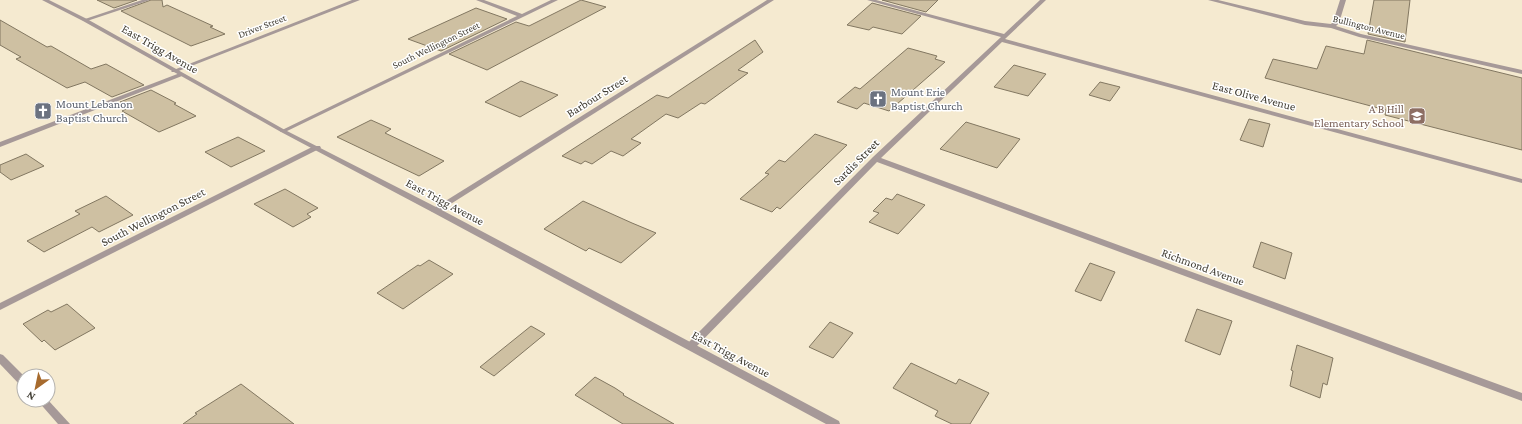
<svg xmlns="http://www.w3.org/2000/svg" width="1522" height="424" viewBox="0 0 1522 424" font-family="'Crimson Pro',serif">
  <style>
    .building { fill: #cec0a2; stroke: #827761 }
    .lines { fill: none; stroke-linecap: round; stroke-linejoin: round }
    .minor { fill: #a69998; fill-rule: evenodd }
    .tertiary { fill: #a69998; fill-rule: evenodd }
    .labels { text-anchor: middle; dominant-baseline: central; stroke-width: 3; stroke-linejoin: round; paint-order: stroke }
    .far-street-label { font-size: 10px; fill: #413d33; stroke: #fff }
    .street-label { font-size: 12px; fill: #413d33; stroke: #fff }
    .worship-label { font-size: 12px; fill: #5b616d; stroke: #fff; text-anchor: start }
    .education-label { font-size: 12px; fill: #785e54; stroke: #fff; text-anchor: end }
  </style>
  <rect width="100%" height="100%" fill="#f5ead0"/>
  <g class="building">
    <polygon points="97,0 137,0 114,8"/>
    <polygon points="151,0 162,0 163,7 167,5 213,26 210,27 225,34 191,46 121,11"/>
    <polygon points="581,0 606,7 487,70 449,54 516,22 529,26"/>
    <polygon points="882,0 938,0 926,12"/>
    <polygon points="1374,0 1410,0 1405,42 1368,34"/>
    <polygon points="872,3 921,16 902,34 873,27 869,30 847,25"/>
    <polygon points="476,8 507,19 441,51 408,39"/>
    <polygon points="0,20 47,47 51,46 91,69 106,64 144,85 112,97 85,82 67,88 16,59 21,57 0,45"/>
    <polygon points="755,40 763,52 738,70 748,73 705,104 701,103 678,118 666,114 631,139 641,143 623,156 611,151 592,164 585,161 581,164 562,156 657,95 668,98"/>
    <polygon points="1367,40 1522,78 1522,150 1385,115 1386,110 1265,78 1273,59 1317,69 1326,46 1364,54"/>
    <polygon points="908,48 937,56 935,59 945,62 889,111 864,103 857,109 837,102 855,87 860,89"/>
    <polygon points="1014,65 1046,74 1028,96 994,87"/>
    <polygon points="521,81 558,95 520,117 485,102"/>
    <polygon points="1100,82 1120,87 1110,101 1089,95"/>
    <polygon points="151,90 176,103 174,104 196,116 159,132 122,111 130,107 120,102"/>
    <polygon points="1249,119 1270,124 1263,147 1240,140"/>
    <polygon points="371,120 391,129 385,133 444,161 419,176 337,137"/>
    <polygon points="966,122 1020,139 997,168 940,149"/>
    <polygon points="815,134 847,145 780,209 777,207 772,212 740,199 769,174 765,173 779,160 785,162"/>
    <polygon points="238,137 265,151 231,167 205,152"/>
    <polygon points="26,154 44,166 11,180 0,172 0,165"/>
    <polygon points="285,189 318,208 307,214 311,217 293,227 254,204"/>
    <polygon points="897,194 925,205 898,234 869,222 879,213 873,211 886,198 892,200"/>
    <polygon points="106,196 133,215 99,232 92,227 44,252 27,241 80,214 75,211"/>
    <polygon points="583,201 632,223 656,233 621,263 589,248 586,251 544,229"/>
    <polygon points="1261,242 1292,253 1285,279 1253,267"/>
    <polygon points="429,260 453,274 403,309 377,293 418,265 420,266"/>
    <polygon points="1090,263 1115,272 1101,301 1075,291"/>
    <polygon points="67,304 95,328 55,350 44,340 42,342 23,324 48,310 51,312"/>
    <polygon points="1197,309 1232,321 1220,355 1185,341"/>
    <polygon points="830,322 853,333 833,358 809,347"/>
    <polygon points="531,326 545,334 494,376 480,367"/>
    <polygon points="1297,345 1333,358 1327,385 1323,383 1320,398 1290,386 1293,371 1291,370"/>
    <polygon points="911,363 956,384 959,379 989,393 970,424 952,424 935,416 938,411 893,388"/>
    <polygon points="595,377 615,388 624,394 623,395 674,424 623,424 575,395"/>
    <polygon points="241,384 294,424 183,424 197,414 195,413"/>
  </g>
  <g class="lines">
    <g class="minor">
      <polygon points="142,0 150,0 87,21 82,20"/>
      <polygon points="352,0 360,0 176,72 172,72 171,71"/>
      <polygon points="476,0 484,0 522,14 551,0 558,0 285,132 281,132 280,131 517,16"/>
      <polygon points="767,0 774,0 438,212 432,212 431,210"/>
      <polygon points="867,0 876,0 1004,34 1040,0 1046,0 1005,39 1522,179 1522,183 1002,42 881,158 1522,393 1522,401 877,162 694,349 691,350 688,349 686,346 688,343 873,157 1001,37"/>
      <polygon points="1208,0 1218,0 1305,21 1331,24 1333,22 1340,0 1346,0 1339,23 1336,26 1361,34 1522,70 1522,74 1359,37 1331,28 1305,25"/>
      <polygon points="180,73 182,74 182,76 0,147 0,142"/>
      <polygon points="314,146 320,146 321,148 0,310 0,303"/>
      <polygon points="0,354 3,355 24,376 24,386 20,385 0,364"/>
      <polygon points="37,400 48,400 70,424 58,424"/>
    </g>
    <polygon class="tertiary" points="42,0 49,0 87,19 285,130 438,208 839,421 840,424 826,424 432,212 281,132 83,21"/>
  </g>
  <defs>
    <symbol id="church-square" viewBox="-11 -11 22 22"><rect x="-9" y="-9" width="18" height="18" rx="4" fill="#6b7280" stroke="#fff"/><path d="M-1.2-6h2.4v3.5h3.3v2.4h-3.3V6h-2.4V-.1h-3.3v-2.4h3.3Z" fill="#fff"/></symbol>
    <symbol id="school-square" viewBox="-11 -11 22 22"><rect x="-9" y="-9" width="18" height="18" rx="4" fill="#8d6e63" stroke="#fff"/><path d="M0-5L7-2L0 1L-7-2ZM-4 1L0 2.5L4 1V4Q0 6-4 4Z" fill="#fff"/></symbol>
  </defs>
  <g fill-rule="evenodd">
    <use href="#church-square" x="868" y="89" width="20" height="20"/>
    <use href="#church-square" x="33" y="101" width="20" height="20"/>
    <use href="#school-square" x="1407" y="106" width="20" height="20"/>
  </g>
  <g class="labels">
    <g class="far-street-label">
      <text transform="translate(262 26) rotate(-21)">Driver Street</text>
      <text transform="translate(1369 27) rotate(14)">Bullington Avenue</text>
      <text transform="translate(436 45) rotate(-26)">South Wellington Street</text>
    </g>
    <g class="street-label">
      <text transform="translate(160 49) rotate(30)">East Trigg Avenue</text>
      <text transform="translate(597 96) rotate(-32)">Barbour Street</text>
      <text transform="translate(1254 96) rotate(15)">East Olive Avenue</text>
      <text transform="translate(856 162) rotate(-45)">Sardis Street</text>
      <text transform="translate(445 202) rotate(28)">East Trigg Avenue</text>
      <text transform="translate(153 217) rotate(-27)">South Wellington Street</text>
      <text transform="translate(1203 267) rotate(20)">Richmond Avenue</text>
      <text transform="translate(731 354) rotate(28)">East Trigg Avenue</text>
    </g>
    <g class="worship-label">
      <text x="891" y="92">Mount Erie<tspan x="891" dy="14">Baptist Church</tspan></text>
      <text x="56" y="104">Mount Lebanon<tspan x="56" dy="14">Baptist Church</tspan></text>
    </g>
    <g class="education-label">
      <text x="1404" y="109">A B Hill<tspan x="1404" dy="14">Elementary School</tspan></text>
    </g>
  </g>
  <g transform="translate(36 388) rotate(213)"><circle r="19" fill="#ffffff" stroke="#b3b1ad"/>
  <path d="M0-3L7 15L0 10L-7 15Z" fill="#a76b2e"/>
  <text y="-6" font-size="11" font-weight="bold" text-anchor="middle" fill="#413d33">N</text>
  </g>
</svg>
